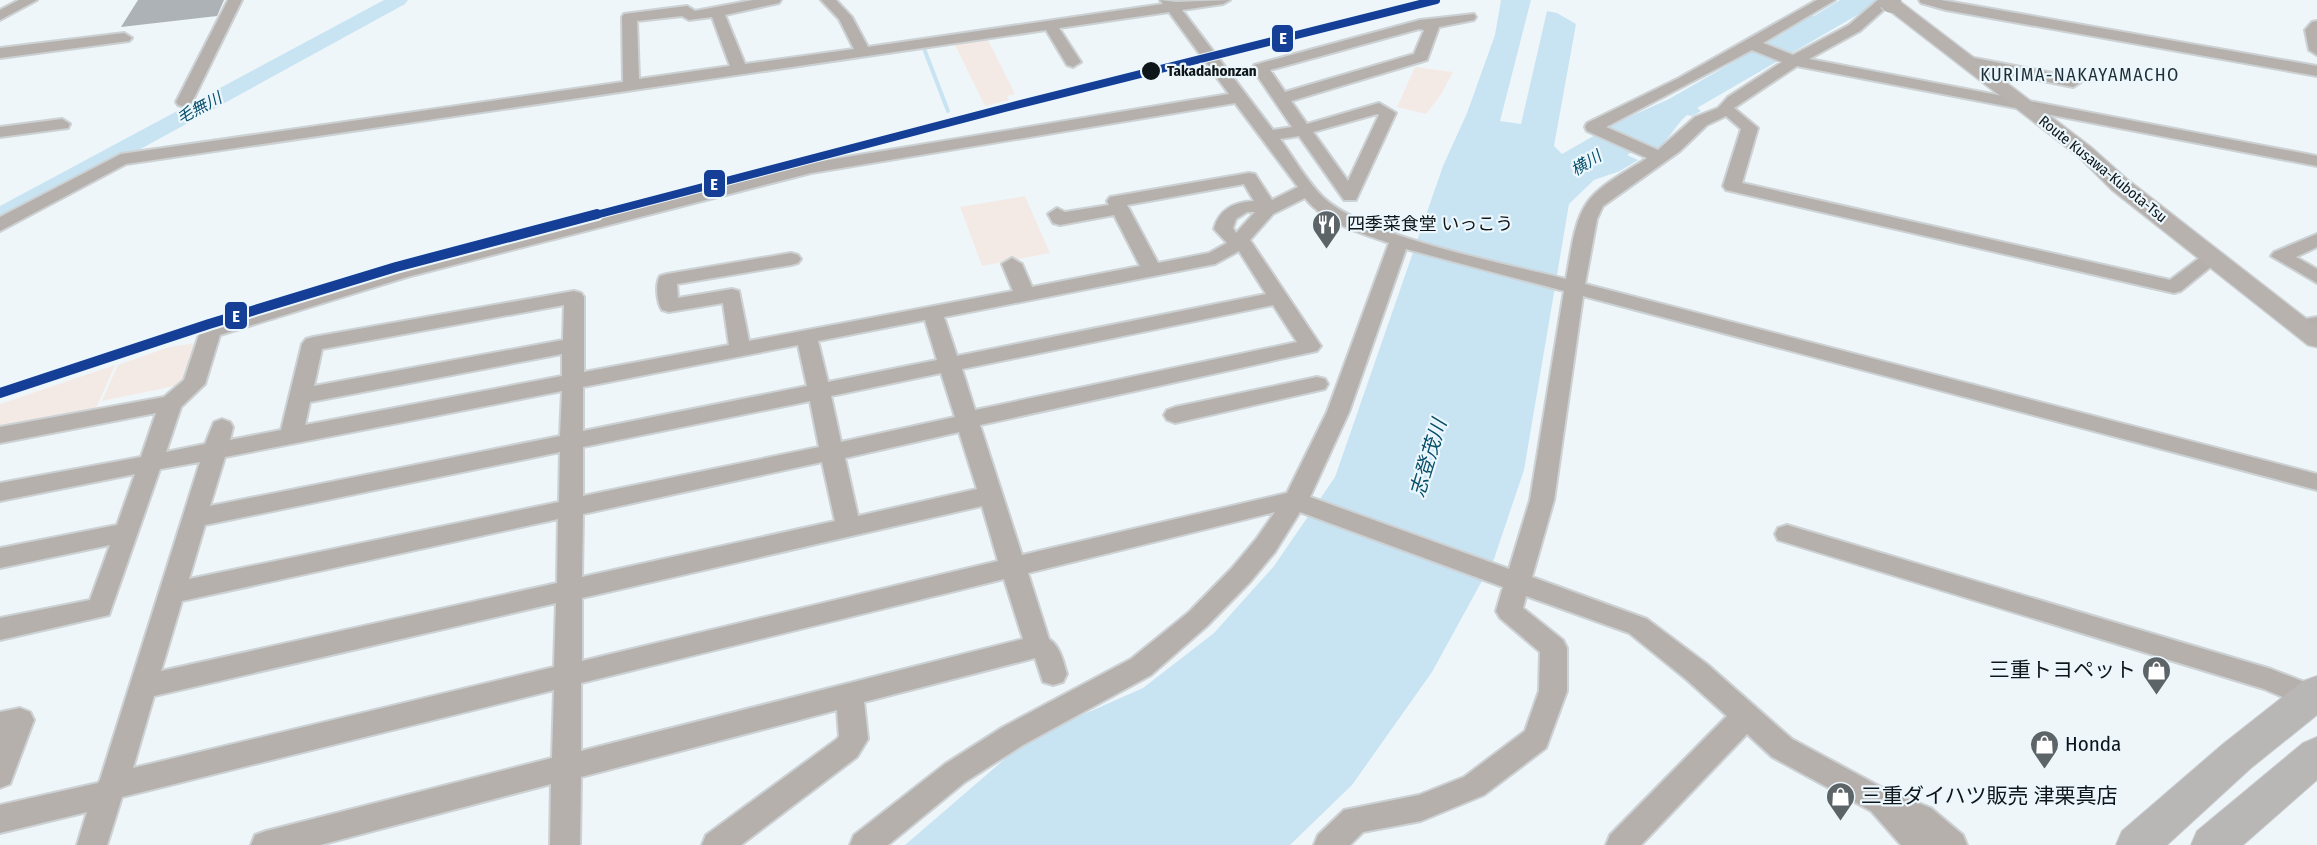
<svg xmlns="http://www.w3.org/2000/svg" width="2317" height="845" viewBox="0 0 2317 845" font-family="'Fira Sans Condensed','Noto Sans JP',sans-serif">
  <style>
    .green { fill: #f4eae5 }
    .water { fill: #c8e4f3 }
    .lines { fill: none; stroke-linecap: round; stroke-linejoin: round }
    .stream { stroke: #c8e4f3; stroke-width: 4 }
    .river { fill: #c8e4f3; fill-rule: evenodd }
    .building { fill: #acb2b5 }
    .minor-casing { stroke: #ccd1d4; stroke-width: 4 }
    .major-casing { stroke: #ccd1d4; stroke-width: 3 }
    .highway-casing { stroke: #ccd1d4; stroke-width: 2 }
    .minor { fill: #b6b0ac; fill-rule: evenodd }
    .major { fill: #b7b2ae; fill-rule: evenodd }
    .highway { fill: #b9b7b6; fill-rule: evenodd }
    .major-bridge-casing { stroke: #ccd1d4; stroke-width: 22; stroke-linecap: butt }
    .major-bridge { stroke: #b7b2ae; stroke-width: 20 }
    .rail-1-far1-casing { stroke: #ebf7fd; stroke-width: 10 }
    .rail-1-casing { stroke: #ebf7fd; stroke-width: 14 }
    .rail-1-far1 { stroke: #153f97; stroke-width: 8 }
    .rail-1 { stroke: #153f97; stroke-width: 10 }
    .stop-dot { fill: #0f1619; stroke: #ebf7fd; stroke-width: 2 }
    .labels { text-anchor: middle; dominant-baseline: central; stroke-width: 4.5; stroke-linejoin: round; paint-order: stroke }
    .far-stop-label { font-size: 15px; font-weight: bold; fill: #0f1619; stroke: #ebf7fd; text-anchor: start }
    .far-street-label { font-size: 15px; fill: #0f1619; stroke: #ebf7fd }
    .far-water-label { font-size: 16px; font-style: italic; fill: #084f6a; stroke: #ebf7fd }
    .far-quarter-label { font-size: 18px; letter-spacing: 1.5px; fill: #1e2d35; stroke: #ebf7fd }
    .poi-label { font-size: 18px; fill: #0f1619; stroke: #ebf7fd; text-anchor: start }
    .water-label { font-size: 20px; font-style: italic; fill: #084f6a; stroke: #ebf7fd }
    .near-poi-label { font-size: 21px; fill: #0f1619; stroke: #ebf7fd; text-anchor: start }
    .line-badge { stroke: #ebf7fd; stroke-width: 2 }
    .badge-label { font-size: 16px; text-anchor: middle; font-weight: bold; fill: #fff }
  </style>
  <rect width="100%" height="100%" fill="#eff6f9"/>
  <g class="green">
    <polygon points="986,36 1015,94 1007,96 1009,100 985,106 953,41"/>
    <polygon points="1415,67 1453,72 1440,96 1426,114 1397,107"/>
    <polygon points="1025,196 1050,253 982,266 960,207"/>
    <polygon points="196,343 184,384 102,401 118,365 169,347"/>
    <polygon points="115,365 94,413 0,430 0,404"/>
  </g>
  <path class="water" d="M1501,0H1531L1500,121L1521,124L1547,11L1557,13L1576,24L1554,146L1562,154L1618,122L1669,99L1782,34L1808,16H1814L1840,0H1883L1697,108L1701,111L1692,116L1687,115C1674,126 1669,142 1654,150L1643,146L1627,155L1638,160L1620,171L1594,180L1569,204L1524,470L1494,559L1432,672L1352,785L1290,845H905L1028,739L1143,688L1214,633L1274,566L1335,477L1443,166L1467,113L1495,35Z"/>
  <g class="lines">
    <polyline class="stream" points="923,46 948,111"/>
    <polygon class="river" points="384,0 408,0 405,4 9,221 0,223 0,206"/>
  </g>
  <polygon class="building" points="138,0 224,0 217,16 121,27"/>
  <g class="lines">
    <defs>
      <g id="minor">
        <polygon points="19,0 37,0 0,20 0,10"/>
        <polygon points="228,0 242,0 192,102 184,107 178,105 176,102"/>
        <path d="M753,0H781L779,3L725,15L745,64L854,49L839,19L821,0H836L852,17L868,47L1163,4L1160,0L1176,2L1230,0L1223,4L1182,10L1273,130L1292,127L1252,68L1254,65L1420,20L1474,14L1476,17L1474,20L1439,27L1427,60L1291,101L1307,124L1379,103L1396,113L1356,200H1344L1299,136L1280,139C1294,158 1307,182 1324,198C1366,237 1507,264 1566,279C1571,255 1573,223 1587,203C1600,184 1628,171 1647,158L1587,131L1585,127L1587,123L1679,78L1817,0H1835L1763,43L1793,55L1849,25L1878,0H1900L1888,6L1860,31L1809,59L2317,156V166L1797,66L1734,108L1758,128L1742,183L2170,280L2206,253L2213,251L2223,257L2181,291L2174,293L1726,190L1723,186L1741,129L1726,116L1707,125L1680,151L1603,206L1597,219L1585,284L2317,474V490L1583,296L1554,500L1532,577L1647,619L1707,664L1792,739L1890,792L1931,808L1963,835L1967,845H1901L1871,811L1772,757L1747,734L1641,845H1606L1610,835L1727,716L1687,680L1629,633L1526,596L1523,608L1563,640L1567,648V691L1546,748L1484,795L1421,821L1363,832L1350,845H1314L1318,835L1344,810L1419,795L1464,777L1525,731L1539,691L1540,652L1500,618L1496,611L1503,587L1300,512L1275,552L1250,582L1207,626L1151,675L1023,745L965,782L888,845H850L854,835L945,764L1003,727L1131,659L1189,612L1232,568L1257,538L1275,512L1028,573L1049,639C1061,647 1063,662 1067,674L1063,682L1053,685L1043,682L1035,658L864,702L868,739L857,757L741,845H702L706,835L837,739L839,736L837,710L581,777L580,845H550L551,784L320,845H251L255,835L266,831L552,758L554,690L122,797L107,845H77L87,812L0,833V805L98,783L100,780L200,462L160,469L109,615L0,640V618L90,600L110,545L0,568V548L117,525L135,474L0,501V483L141,457L156,413L0,443V427L164,397L184,380L202,326L393,269L810,163L1229,94L1169,12L1059,28L1081,62L1073,67L1067,65L1046,30L126,164L0,231V217L121,154L623,82L622,17L624,14L687,6L695,11ZM682,16L689,20L712,17L730,66L639,79L637,21ZM1419,29L1424,30L1414,54L1285,92L1270,70ZM1752,50L1782,62L1728,97L1718,108L1695,117L1658,150L1606,127ZM1235,103L1298,187L1272,200L1255,174L1249,173L1116,196L1110,197L1107,201L1109,205L1065,212L1057,208L1048,214L1053,223L1060,225L1114,215L1140,266L1032,287L1022,264L1012,258L1002,264L1013,291L749,341L739,291L732,289L678,298L677,284L791,265L798,263L801,259L798,255L791,253L667,274L660,276C655,284 657,303 662,310L669,312L723,303L729,345L584,372V297L581,293L574,291L313,337L306,339L302,344L281,430L230,440L233,427L230,422L222,419L214,422L205,444L166,452L181,407L205,384L220,335L407,277L811,173ZM1377,114L1379,115L1348,181L1313,132ZM1244,184L1254,201C1234,202 1219,209 1214,229L1227,243L1209,253L1158,263L1127,205ZM1305,198C1324,223 1361,233 1389,243L1327,412L1287,493L1022,555L980,425L1317,351L1321,346L1250,240L1273,214ZM1247,212H1255L1236,233L1233,228L1236,219ZM1406,249L1564,291L1530,500L1509,569L1310,497L1349,412ZM1239,251L1266,294L957,356L944,317L1215,264ZM564,305L563,340L314,386L322,349ZM1273,305L1297,342L975,410L962,369ZM925,320L937,360L828,382L818,341ZM798,345L807,386L583,431V387ZM562,354V376L305,425L310,402ZM941,373L955,417L841,442L831,396ZM562,391L560,436L210,506L225,457ZM810,401L819,447L583,496V447ZM959,432L977,489L858,516L845,458ZM560,452L559,502L189,579L205,525ZM822,462L835,521L582,577L583,514ZM982,506L998,561L582,661V598ZM558,519L557,583L161,671L182,601ZM1004,579L1023,639L581,751V683ZM556,603L554,667L133,768L154,696Z"/>
        <polygon points="1919,0 1941,0 2317,66 2317,76 1946,10 1921,3"/>
        <polygon points="2317,21 2317,55 2309,50 2305,30 2312,22"/>
        <polygon points="124,33 132,38 129,41 0,58 0,48"/>
        <polygon points="1969,57 2073,77 2081,82 2073,87 1963,65 1961,62"/>
        <polygon points="62,119 70,124 68,128 0,137 0,127"/>
        <polygon points="2317,234 2317,247 2296,257 2317,269 2317,283 2271,256 2274,252"/>
        <polygon points="2317,317 2317,329 2301,332 2294,331 2291,326 2294,321"/>
        <polygon points="1317,377 1325,379 1328,384 1325,389 1175,423 1167,420 1164,415 1167,410 1175,407"/>
        <polygon points="1787,525 2271,669 2317,687 2317,707 2311,709 2264,689 1778,540 1775,534 1778,528"/>
        <polygon points="20,708 30,712 34,720 10,784 0,788 0,712"/>
      </g>
      <polygon id="major" points="1884,0 1898,0 2092,148 2128,180 2317,327 2317,347 2308,345 2112,190 2078,156 1885,7 1882,3"/>
      <g id="highway">
        <polygon points="2317,676 2317,715 2251,768 2167,845 2116,845 2122,831 2223,744 2303,681"/>
        <polygon points="2317,737 2317,780 2243,845 2191,845 2197,831 2303,743"/>
      </g>
    </defs>
    <use href="#minor" class="minor-casing"/>
    <use href="#major" class="major-casing"/>
    <use href="#highway" class="highway-casing"/>
    <use href="#minor" class="minor"/>
    <use href="#major" class="major"/>
    <use href="#highway" class="highway"/>
    <defs>
      <polyline id="major-bridge" points="1888,0 1891,3"/>
    </defs>
    <use href="#major-bridge" class="major-bridge-casing"/>
    <use href="#major-bridge" class="major-bridge"/>
    <defs>
      <polyline id="rail-1-far1" points="592,216 1005,108 1436,0"/>
      <polyline id="rail-1" points="0,393 209,324 396,267 597,214"/>
    </defs>
    <use href="#rail-1-far1" class="rail-1-far1-casing"/>
    <use href="#rail-1" class="rail-1-casing"/>
    <use href="#rail-1-far1" class="rail-1-far1"/>
    <use href="#rail-1" class="rail-1"/>
  </g>
  <defs>
    <symbol id="restaurant-pin" viewBox="-11 -11 22 30"><path d="M0 17L-7.5 6A9.5 9.5 0 1 1 7.5 6Z" fill="#5d6467" stroke="#ebf7fd"/><path d="M-5-6h1v4h1v-4h1v4h1v-4h1v5L-1.5 .5V6h-2V.5L-5-1ZM5-6V6H3V1.5H1.5Q1.5-4 5-6Z" fill="#fff"/></symbol>
    <symbol id="shop-pin" viewBox="-11 -11 22 30"><path d="M0 17L-7.5 6A9.5 9.5 0 1 1 7.5 6Z" fill="#5d6467" stroke="#ebf7fd"/><path d="M-5-2.5h2.3a2.7 3.5 0 0 1 5.4 0H5L5.5 6h-11ZM-1.5-2.5h3a1.5 2.3 0 0 0-3 0Z" fill="#fff"/></symbol>
  </defs>
  <g fill-rule="evenodd">
    <use href="#restaurant-pin" x="1310" y="208" width="33" height="45"/>
    <use href="#shop-pin" x="2140" y="654" width="33" height="45"/>
    <use href="#shop-pin" x="2028" y="728" width="33" height="45"/>
    <use href="#shop-pin" x="1824" y="780" width="33" height="45"/>
  </g>
  <circle class="stop-dot" cx="1151" cy="71" r="10"/>
  <g class="labels">
    <g class="far-stop-label">
      <text x="1167" y="71">Takadahonzan</text>
    </g>
    <g class="far-street-label">
      <text transform="translate(2103 169) rotate(39)">Route Kusawa-Kubota-Tsu</text>
    </g>
    <g class="far-water-label">
      <text transform="translate(199 108) rotate(-28)">毛無川</text>
      <text transform="translate(1586 163) rotate(-32)">横川</text>
    </g>
    <g class="far-quarter-label">
      <text x="2080" y="75">KURIMA-NAKAYAMACHO</text>
    </g>
    <g class="poi-label">
      <text x="1347" y="224">四季菜食堂 いっこう</text>
    </g>
    <g class="water-label">
      <text transform="translate(1428 458) rotate(-73)">志登茂川</text>
    </g>
    <g class="near-poi-label">
      <text x="2136" y="670" text-anchor="end">三重トヨペット</text>
      <text x="2065" y="744">Honda</text>
      <text x="1861" y="796">三重ダイハツ販売 津栗真店</text>
    </g>
  </g>
  <g class="line-badge">
    <rect x="1271" y="24" width="23" height="29" rx="6" fill="#153f97"/>
    <rect x="703" y="169" width="23" height="29" rx="6" fill="#153f97"/>
    <rect x="224" y="301" width="24" height="29" rx="6" fill="#153f97"/>
  </g>
  <g class="badge-label">
    <text x="1283" y="44">E</text>
    <text x="714" y="190">E</text>
    <text x="236" y="322">E</text>
  </g>
</svg>
